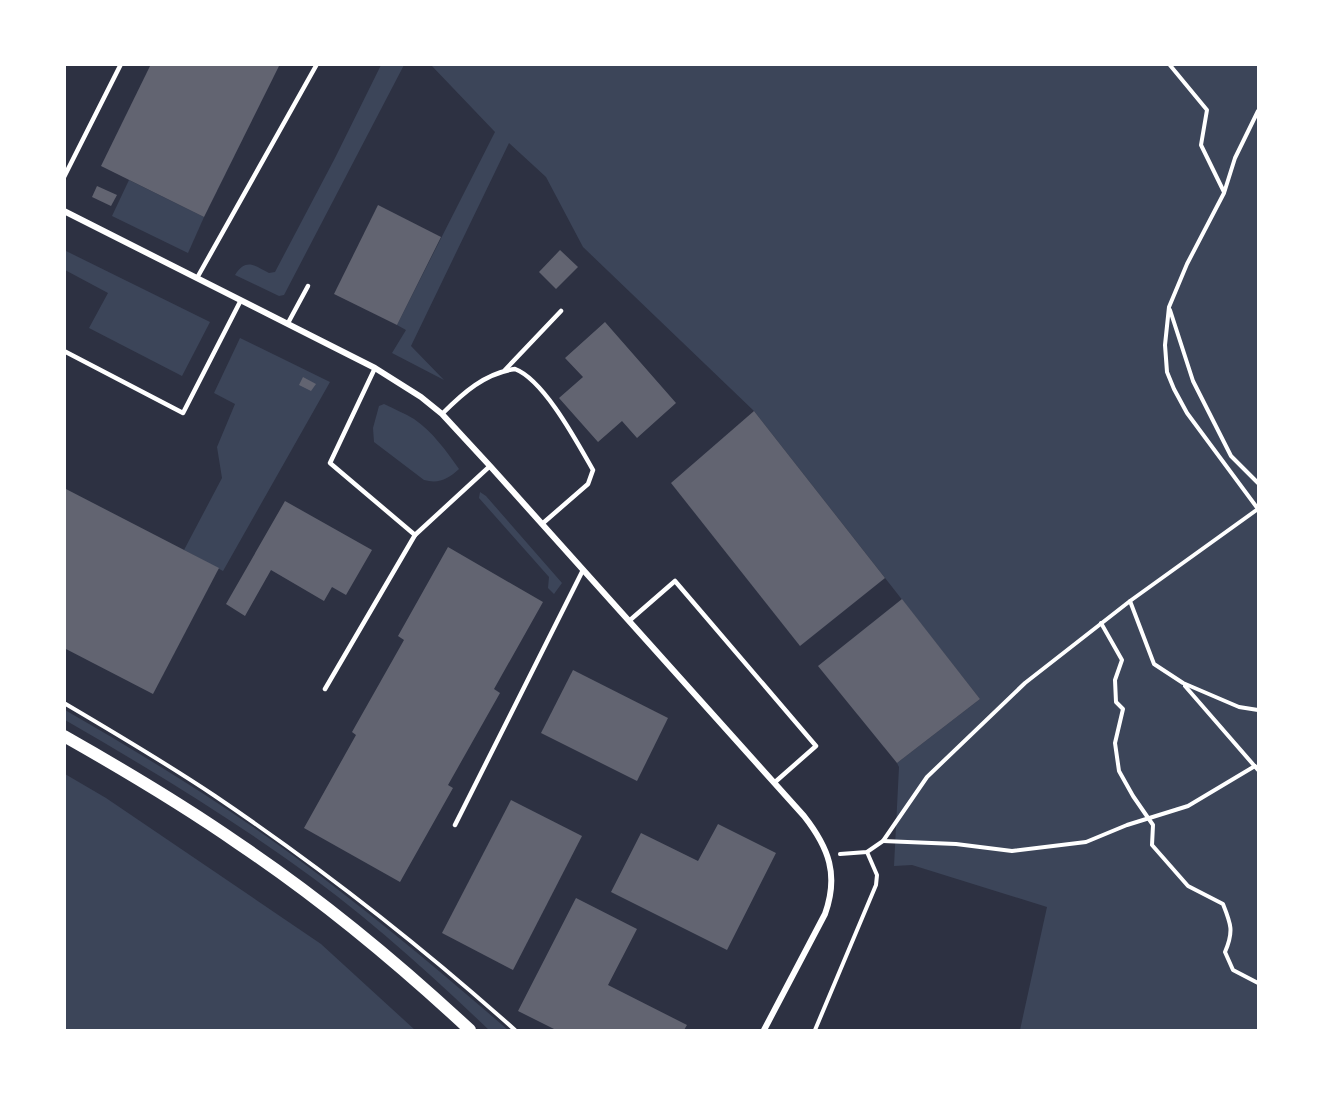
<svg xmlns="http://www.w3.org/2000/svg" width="1323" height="1095" viewBox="0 0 1323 1095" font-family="Quicksand,sans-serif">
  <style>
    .green { fill: #3c4559 }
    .building { fill: #626471 }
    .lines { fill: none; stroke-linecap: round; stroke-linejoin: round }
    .path { stroke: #fff; stroke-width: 4 }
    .service { stroke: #fff; stroke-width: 4.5 }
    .minor { stroke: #fff; stroke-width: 6 }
    .secondary { stroke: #fff; stroke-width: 12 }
  </style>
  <rect width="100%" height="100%" fill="#2d3142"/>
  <g class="green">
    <path d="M381,65H404L284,295L279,296L235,275C246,258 254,265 269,273L275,272L335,158Z"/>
    <polygon points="431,65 1258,65 1258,1030 1020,1030 1047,907 912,865 894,866 899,767 897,763 980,699 754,411 583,247 546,177 509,143 411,346 444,380 392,353 406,330 397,325 495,132"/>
    <polygon points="129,180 204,217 188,253 112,216"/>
    <polygon points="64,250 210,322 182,376 89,328 108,293 65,270"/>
    <polygon points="240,338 330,382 223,571 184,550 222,478 217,447 235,404 214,393"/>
    <path d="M384,404C394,409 404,413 414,419C432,431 447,452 459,469C448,479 439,484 424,480L374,442L373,428L379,406Z"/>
    <polygon points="480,492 486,496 562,583 554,594 548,588 549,577 479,498"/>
    <path d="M65,710C143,755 222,803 295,857C369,912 439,970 508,1030H489C426,970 360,910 288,860C216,809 141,764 65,720Z"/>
    <polygon points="65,774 106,798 321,944 415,1030 65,1030"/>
  </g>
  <g class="building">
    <polygon points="151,64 280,64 204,217 101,166"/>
    <polygon points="97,186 117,195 111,206 92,197"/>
    <polygon points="378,205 441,237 397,325 334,294"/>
    <polygon points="560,250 578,267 556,289 539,272"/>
    <polygon points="605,322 676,403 637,438 622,421 598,442 559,398 583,377 565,358"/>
    <polygon points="303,377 316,384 311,391 299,385"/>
    <polygon points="754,411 885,578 800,646 671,483"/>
    <polygon points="64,488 219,568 153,694 64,648"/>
    <polygon points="285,501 372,550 346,595 332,587 324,601 271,570 245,616 226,604"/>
    <polygon points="448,547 543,602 494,689 500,693 448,785 453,788 400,882 304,828 356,735 352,732 404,640 398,636"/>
    <polygon points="902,599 980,699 897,763 818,666"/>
    <polygon points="573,670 668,718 637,781 541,733"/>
    <polygon points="511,800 582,836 513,970 442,933"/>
    <polygon points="718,824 776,853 727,950 611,892 641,833 698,861"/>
    <polygon points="576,898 637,929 608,985 687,1025 684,1030 556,1030 518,1011"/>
  </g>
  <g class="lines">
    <g class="path">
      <polyline points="1169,64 1207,110 1201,145 1224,192"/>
      <polyline points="1170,310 1193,381 1231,456 1258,483"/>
      <polyline points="1258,509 1187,413 1174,389 1167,372 1165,345 1169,307 1187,264 1224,193 1235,158 1258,111"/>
      <polyline points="1130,601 1154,664 1183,683 1239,707 1258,710"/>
      <path d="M1101,623L1122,660L1115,680L1116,702L1123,709L1115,743L1119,771L1133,796L1153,825L1152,845L1188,886L1223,904C1231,924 1234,931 1225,952L1233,970L1258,983"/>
      <polyline points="1185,686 1258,770"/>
      <path d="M64,703C115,733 166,763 215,796C320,867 421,946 515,1030"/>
      <polyline points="883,841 956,844 1012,851 1086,842 1127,825 1188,806 1255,766"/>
      <polyline points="840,854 867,852 883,841 927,777 1025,683 1130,601 1258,509"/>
      <polyline points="815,1030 876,885 877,875 867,852"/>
    </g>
    <g class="service">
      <polyline points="64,177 121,64"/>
      <polyline points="197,278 317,64"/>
      <polyline points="288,323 308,286"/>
      <polyline points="64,351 183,413 241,300"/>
      <polyline points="505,370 561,311"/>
      <path d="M442,414C463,393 485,373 515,369C544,380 577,442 593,470L588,484L542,524"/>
      <polyline points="415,535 490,466"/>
      <polyline points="629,621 675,581 816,746 774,783"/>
      <polyline points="325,689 415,535 330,463 375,368"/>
      <polyline points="455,825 583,570"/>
    </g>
    <path class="minor" d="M64,211L375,368L421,397L442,414L490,466L804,816C829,848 839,875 825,914L764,1030"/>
    <path class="secondary" d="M64,736C124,770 183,805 239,844C321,899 398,963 470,1030"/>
  </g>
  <rect width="1323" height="1095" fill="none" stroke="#ffffff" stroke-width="132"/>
</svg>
